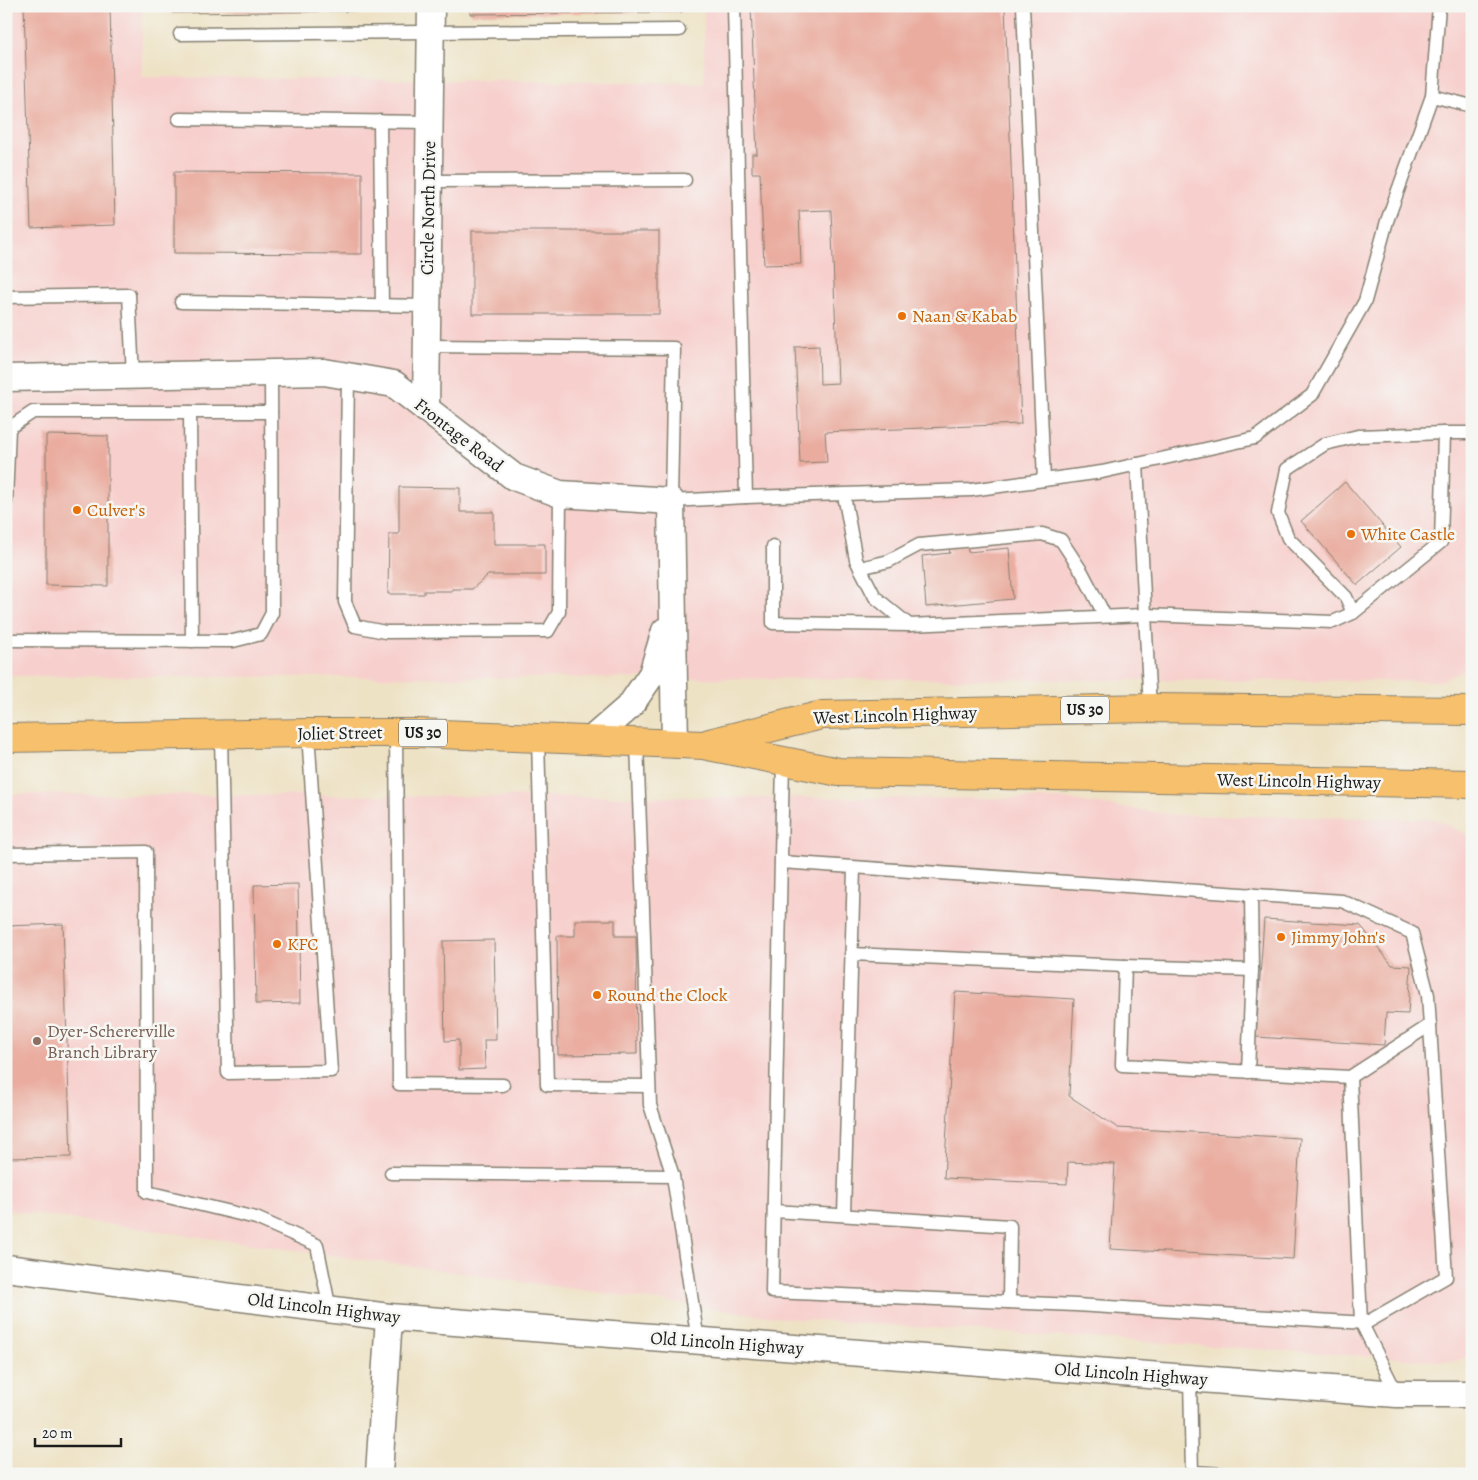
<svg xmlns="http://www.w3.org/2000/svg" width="1478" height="1480" viewBox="0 0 1478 1480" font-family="Alegreya,serif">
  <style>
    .built { fill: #f7d0cd }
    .building { fill: #eaac9f }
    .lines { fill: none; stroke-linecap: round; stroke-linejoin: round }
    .service-casing { stroke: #857f70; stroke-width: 15 }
    .minor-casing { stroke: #857f70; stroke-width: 29 }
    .primary-casing { stroke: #857f70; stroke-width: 30 }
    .service { stroke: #fff; stroke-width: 12 }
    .minor { stroke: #fff; stroke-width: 26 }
    .primary { stroke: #f7c06c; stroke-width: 28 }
    .food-dot { fill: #e8710a; stroke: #f6f6f2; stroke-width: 2 }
    .education-dot { fill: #8d6e63; stroke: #f6f6f2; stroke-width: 2 }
    .labels { text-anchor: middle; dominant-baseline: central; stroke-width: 5; stroke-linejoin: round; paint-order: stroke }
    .shield { fill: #f6f6f2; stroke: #5d5d5c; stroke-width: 1 }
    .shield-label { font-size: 16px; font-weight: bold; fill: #1c1c1c }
    .street-label { font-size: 18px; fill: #1c1c1c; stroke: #f6f6f2 }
    .food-label { font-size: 18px; fill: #c56008; stroke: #f6f6f2; text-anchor: start }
    .education-label { font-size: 18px; fill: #785e54; stroke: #f6f6f2; text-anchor: start }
  </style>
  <rect width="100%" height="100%" fill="#f6f6f2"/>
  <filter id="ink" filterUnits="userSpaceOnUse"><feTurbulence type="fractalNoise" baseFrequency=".02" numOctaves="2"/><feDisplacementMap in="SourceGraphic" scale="10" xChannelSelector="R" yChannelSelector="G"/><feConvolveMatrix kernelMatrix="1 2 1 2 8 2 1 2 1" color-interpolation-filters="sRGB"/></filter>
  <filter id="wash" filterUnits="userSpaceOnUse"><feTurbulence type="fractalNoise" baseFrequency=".0096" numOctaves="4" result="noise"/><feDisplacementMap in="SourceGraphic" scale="20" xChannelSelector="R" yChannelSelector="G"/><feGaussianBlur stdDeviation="1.12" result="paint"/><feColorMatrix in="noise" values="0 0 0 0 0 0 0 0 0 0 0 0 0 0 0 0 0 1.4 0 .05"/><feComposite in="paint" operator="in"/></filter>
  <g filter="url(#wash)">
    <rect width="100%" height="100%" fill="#eee2c5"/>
    <g class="built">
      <polygon points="6,6 142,6 142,77 704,83 704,6 1472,6 1472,666 1441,681 6,676"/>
      <polygon points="6,794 1064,799 1176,815 1435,819 1472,837 1472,1354 1453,1362 782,1318 6,1210"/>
    </g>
    <g id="blocks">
      <g class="building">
        <polygon points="24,6 110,6 115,225 31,228"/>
        <polygon points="172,6 385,6 385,11 172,13"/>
        <polygon points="470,6 682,6 682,12 470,14"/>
        <polygon points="751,6 1005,6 1021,424 825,432 827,462 800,463 795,347 819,346 820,384 838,383 831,210 799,211 801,264 764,265 760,173 752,173 752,154 757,154"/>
        <polygon points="174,172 362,173 362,254 174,253"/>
        <rect x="472" y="231" width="187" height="83"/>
        <polygon points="46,435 108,436 108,586 46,585"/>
        <polygon points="1345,482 1401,547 1357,585 1301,521"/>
        <polygon points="399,487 460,488 460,512 494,512 494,544 545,544 545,575 488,575 472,589 452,589 452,591 424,591 424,594 388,594 389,534 399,534"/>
        <polygon points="967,545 968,552 1009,548 1013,599 926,607 922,556 950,553 949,547"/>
        <polygon points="298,884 300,1003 256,1004 254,885"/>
        <polygon points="1264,919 1360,925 1392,965 1411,966 1408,1014 1386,1013 1384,1045 1256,1037"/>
        <polygon points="575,920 615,920 615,936 636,936 637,1054 558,1055 557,936 575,936"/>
        <polygon points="63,924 71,1157 6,1158 6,926"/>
        <polygon points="494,940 496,1040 484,1040 485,1069 459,1070 459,1040 445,1041 443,941"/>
        <polygon points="955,992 1074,999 1069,1096 1118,1128 1300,1138 1293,1259 1110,1249 1115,1164 1068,1162 1067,1184 944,1178"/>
      </g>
    </g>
  </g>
  <g filter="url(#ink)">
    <use href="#blocks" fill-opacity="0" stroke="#857f70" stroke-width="1"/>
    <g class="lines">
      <defs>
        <g id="service">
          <polyline points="734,6 746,497"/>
          <polyline points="1023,6 1044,480"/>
          <polyline points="180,34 679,30"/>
          <polyline points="1432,96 1472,106"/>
          <polyline points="179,119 429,122"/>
          <polyline points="380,121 382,305"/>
          <polyline points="428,181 685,180"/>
          <polyline points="6,297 129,295 133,376"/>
          <polyline points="181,302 427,306"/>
          <polyline points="426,346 674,348 671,501 746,497 971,490 1102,472 1255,438 1312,395 1365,301 1387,221 1432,96 1439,6"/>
          <polyline points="348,376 345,602 355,626 385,632 548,631 559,612 560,494"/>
          <polyline points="190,412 192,641"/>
          <polyline points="1137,464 1150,708"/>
          <polyline points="844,495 856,560 875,597 909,625 1144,615 1333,622 1353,613 1441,542 1444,433"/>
          <polyline points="6,501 9,428 33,412 271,412"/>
          <polyline points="773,546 773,623 909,625"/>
          <polyline points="860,568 889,561 919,545 1042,534 1061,540 1082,572 1105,616"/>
          <polyline points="1353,613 1346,597 1288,538 1278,513 1287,469 1325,444 1358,436 1444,433 1472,433"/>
          <polyline points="6,640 233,641 261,634 272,613 271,373"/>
          <polyline points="396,732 399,1084 503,1085"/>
          <polyline points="221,735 228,1073 331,1071 308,733"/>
          <polyline points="538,738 547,1085 649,1086"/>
          <polyline points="637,742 650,1105 673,1176"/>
          <polyline points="6,854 146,852 147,1192 256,1218 317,1245 330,1310"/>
          <path d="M781,862L1342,901L1412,933L1428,995L1446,1277L1366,1323L1076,1305L772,1292C776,1115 779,938 783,761"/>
          <polyline points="851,954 1125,966 1252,970"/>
          <polyline points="1125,966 1122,1065 1350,1077 1430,1025"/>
          <polyline points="1248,1072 1252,970 1251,894"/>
          <polyline points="1350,1077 1361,1322 1397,1394"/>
          <polyline points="391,1173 673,1176 698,1341"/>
          <polyline points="774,1211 1010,1226 1009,1302"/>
          <polyline points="844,1215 854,868"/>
          <polyline points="1190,1378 1192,1474"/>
          <polyline points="1192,1472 1223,1474"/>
        </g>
        <g id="minor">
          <polyline points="6,378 324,372 394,384 514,477 560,494 671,501 675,744"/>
          <polyline points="426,409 431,6"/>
          <polyline points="591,740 630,706 652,674 665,631"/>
          <polyline points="6,1268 389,1317 1397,1394 1472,1394"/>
          <polyline points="379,1474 389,1317"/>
        </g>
        <g id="primary">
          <polyline points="6,738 308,733 418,733 703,745 839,772 1472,784"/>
          <polyline points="709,743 822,715 1150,708 1472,711"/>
        </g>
      </defs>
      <use href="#service" class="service-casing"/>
      <use href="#minor" class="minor-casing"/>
      <use href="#primary" class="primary-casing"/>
      <use href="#service" class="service"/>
      <use href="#minor" class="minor"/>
      <use href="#primary" class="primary"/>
    </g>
  </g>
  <g class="food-dot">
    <circle cx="902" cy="316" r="5"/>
    <circle cx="77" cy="510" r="5"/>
    <circle cx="1351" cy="534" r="5"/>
    <circle cx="1281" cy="937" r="5"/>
    <circle cx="277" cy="944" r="5"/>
    <circle cx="597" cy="995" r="5"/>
  </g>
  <circle class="education-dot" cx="37" cy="1041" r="5"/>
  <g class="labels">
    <g class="shield">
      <rect x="1061" y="696.5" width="48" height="27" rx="4"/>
      <rect x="399" y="719.5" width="48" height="27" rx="4"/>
    </g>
    <g class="shield-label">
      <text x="1085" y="710">US 30</text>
      <text x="423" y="733">US 30</text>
    </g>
    <g class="street-label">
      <text transform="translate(428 208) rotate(-89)">Circle North Drive</text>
      <text transform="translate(459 435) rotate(38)">Frontage Road</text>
      <text transform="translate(895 715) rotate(-2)">West Lincoln Highway</text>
      <text transform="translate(340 733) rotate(-1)">Joliet Street</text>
      <text transform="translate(1299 781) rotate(1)">West Lincoln Highway</text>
      <text transform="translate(324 1308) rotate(7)">Old Lincoln Highway</text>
      <text transform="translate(727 1343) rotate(4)">Old Lincoln Highway</text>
      <text transform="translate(1131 1374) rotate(4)">Old Lincoln Highway</text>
    </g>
    <g class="food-label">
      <text x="912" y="316">Naan &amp; Kabab</text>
      <text x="87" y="510">Culver's</text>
      <text x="1361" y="534">White Castle</text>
      <text x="1291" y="937">Jimmy John's</text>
      <text x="287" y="944">KFC</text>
      <text x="607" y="995">Round the Clock</text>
    </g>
    <g class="education-label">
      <text x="47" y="1031">Dyer-Schererville<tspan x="47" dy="21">Branch Library</tspan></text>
    </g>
  </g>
  <rect width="1478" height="1480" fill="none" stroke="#f6f6f2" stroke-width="25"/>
  <path d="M35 1438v8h86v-8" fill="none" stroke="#1c1c1c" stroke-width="2.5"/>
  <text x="42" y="1438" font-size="15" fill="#1c1c1c" stroke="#f6f6f2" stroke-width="4" paint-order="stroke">20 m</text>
</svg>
